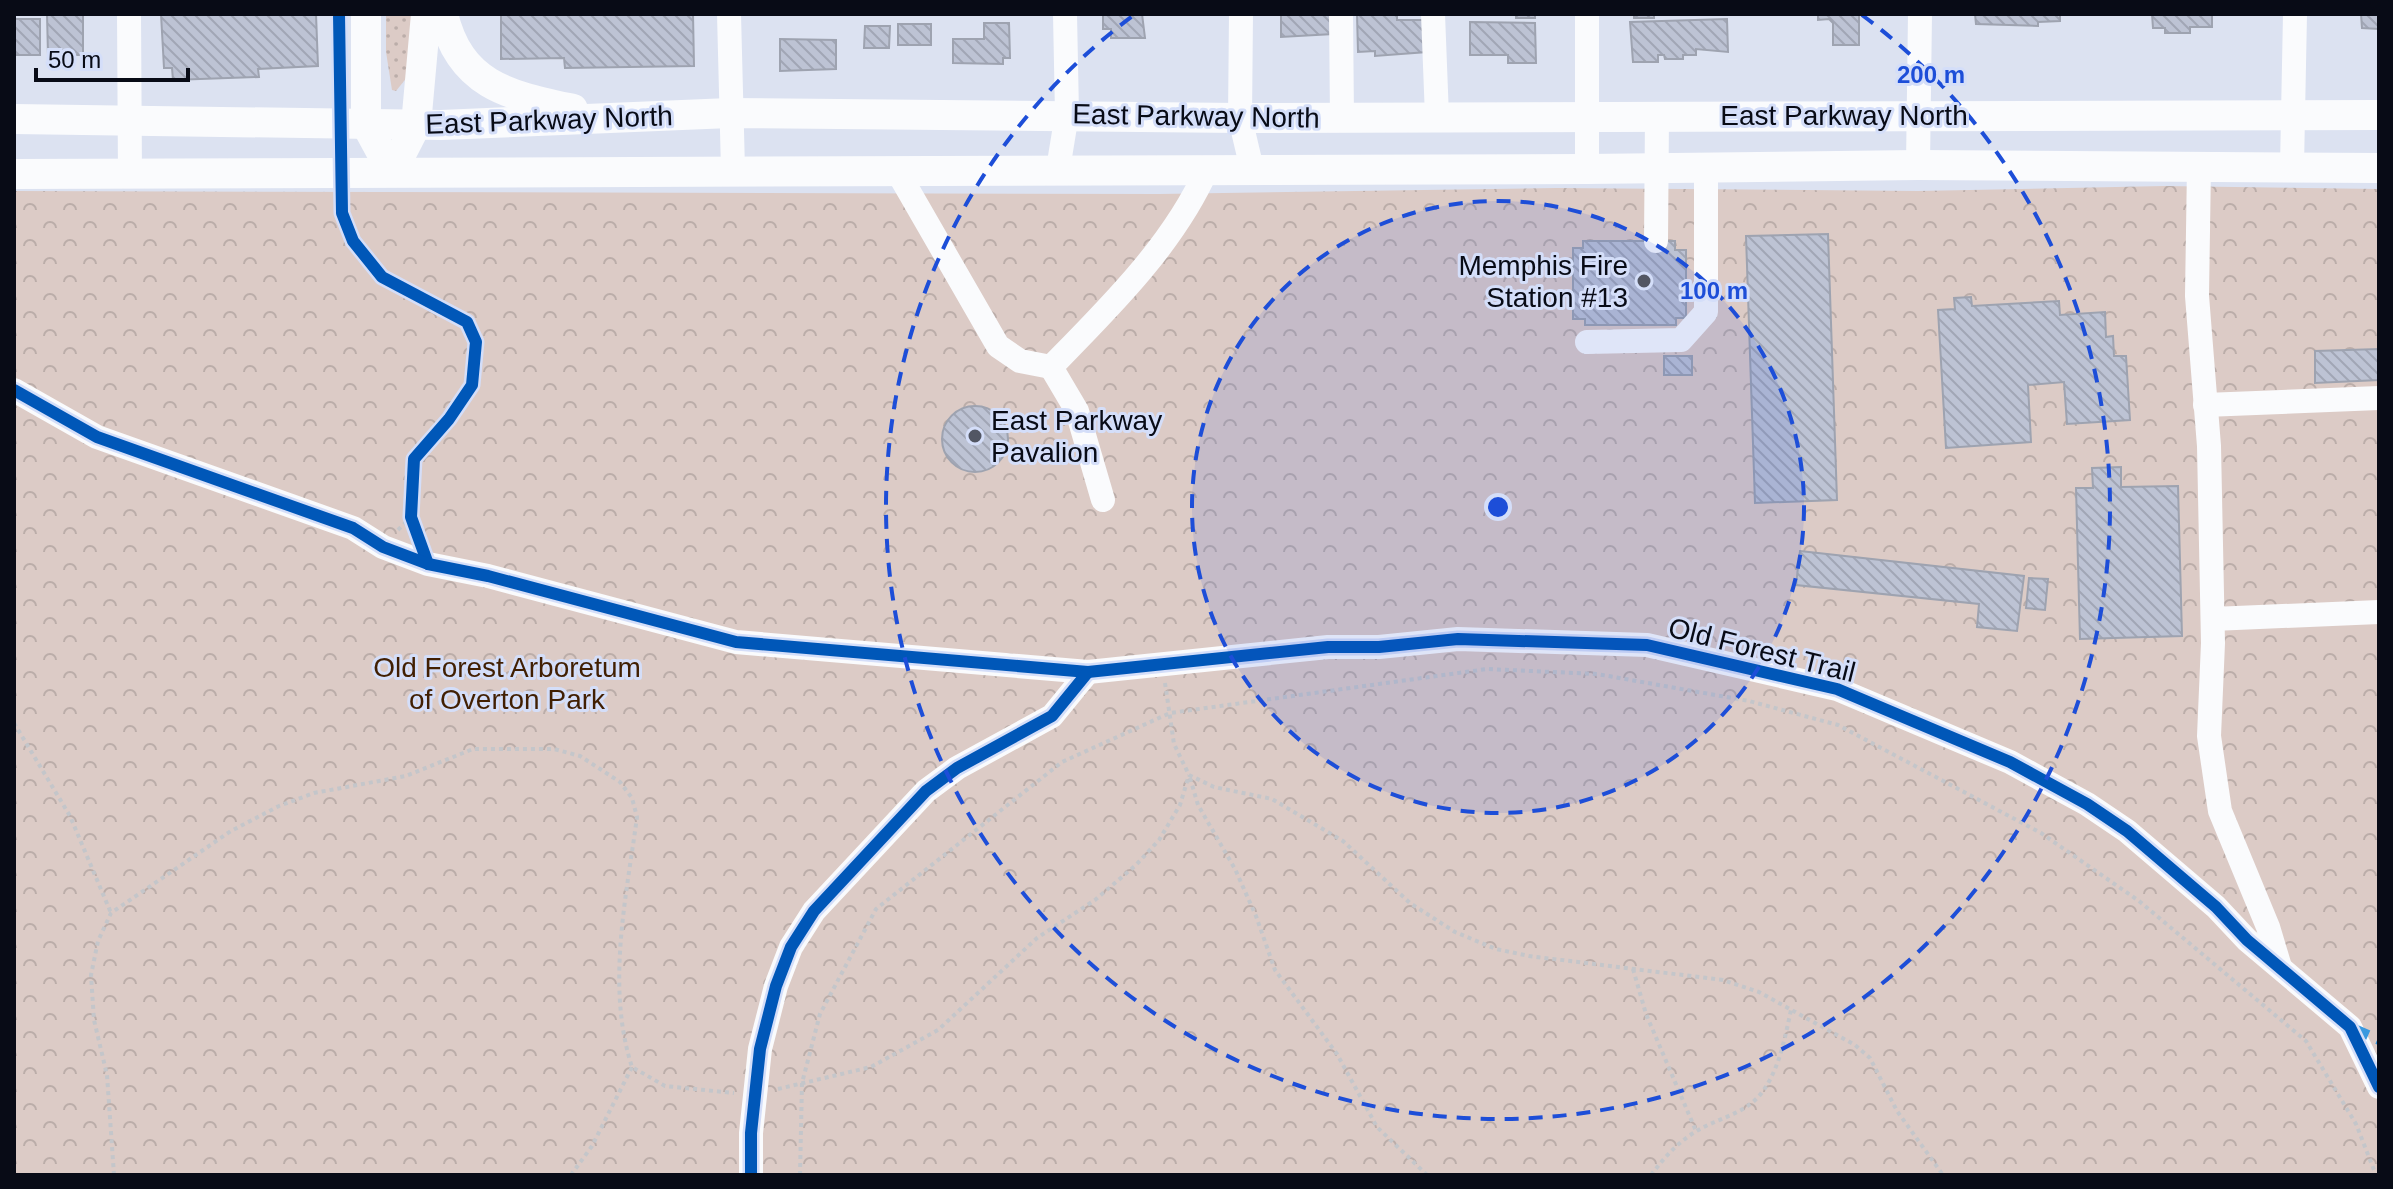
<svg xmlns="http://www.w3.org/2000/svg" width="2393" height="1189" viewBox="0 0 2393 1189" font-family="Arial,sans-serif">
  <style>
    .grass { fill: url(#grass-dots) }
    .park { fill: url(#park-crowns) }
    .building { fill: url(#building-back-hatch); stroke: #9ea3b0; stroke-width: 2 }
    .lines { fill: none; stroke-linecap: round; stroke-linejoin: round }
    .path { stroke: #c4c6ca; stroke-width: 4; stroke-dasharray: 4 4; stroke-linecap: butt }
    .minor { stroke: #fafbfd; stroke-width: 24 }
    .major { stroke: #fafbfd; stroke-width: 30 }
    .quiet { stroke: #3a99df; stroke-width: 10; stroke-dasharray: 20 10; stroke-linecap: butt }
    .cycleway-casing { stroke: #d4def9; stroke-width: 17 }
    .cycleway { stroke: #0057b8; stroke-width: 12 }
    .ring { fill: none; stroke: #1d4ed8; stroke-width: 4; stroke-dasharray: 14 10 }
    .poi-dot { fill: #525663; stroke: #d4def9; stroke-width: 3 }
    .labels { text-anchor: middle; dominant-baseline: central; stroke-width: 6; stroke-linejoin: round; paint-order: stroke }
    .street-label { font-size: 28px; fill: #080b16; stroke: #d4def9 }
    .poi-label { font-size: 28px; fill: #080b16; stroke: #d4def9; text-anchor: end }
    .park-label { font-size: 28px; fill: #411f02; stroke: #d4def9 }
    .centre { fill: #1d4ed8; stroke: #d4def9; stroke-width: 4 }
    .ring-label { font-size: 24px; text-anchor: middle; font-weight: bold; fill: #1d4ed8; stroke: #d4def9; stroke-width: 6; stroke-linejoin: round; paint-order: stroke }
  </style>
  <defs>
    <pattern id="grass-dots" width="8" height="8" patternUnits="userSpaceOnUse" patternTransform="scale(2)"><rect width="8" height="8" fill="#dccbc6"/><path d="M2 2h.1M6 6h.1" fill="none" stroke="#bbada9" stroke-width="1.8" stroke-linecap="round"/></pattern>
    <pattern id="park-crowns" width="20" height="18" patternUnits="userSpaceOnUse" patternTransform="scale(2)"><rect width="20" height="18" fill="#dccbc6"/><path d="M2 6a3 3 0 1 1 6 0M12 15a3 3 0 1 1 6 0" fill="none" stroke="#bbada9"/></pattern>
    <pattern id="building-back-hatch" width="6" height="6" patternUnits="userSpaceOnUse" patternTransform="scale(2)"><rect width="6" height="6" fill="#bdc3d4"/><path d="M-1 5l2 2M0 0l6 6M5-1l2 2" fill="none" stroke="#a1a6b5"/></pattern>
  </defs>
  <rect width="100%" height="100%" fill="#dce2f1"/>
  <polygon class="grass" points="386,14 412,14 408,76 396,91 392,90 386,52"/>
  <polygon class="park" points="2164,186 2379,189 2379,1175 14,1175 14,191 1159,194 1556,188 1918,191"/>
  <g class="building">
    <polygon points="47,14 83,14 83,55 48,55"/>
    <polygon points="161,14 316,14 318,66 258,69 259,77 173,80 172,68 164,68"/>
    <polygon points="501,14 693,14 694,66 565,68 564,58 501,59"/>
    <polygon points="1103,14 1142,14 1145,38 1111,38 1111,29 1103,29"/>
    <polygon points="1281,14 1333,14 1333,34 1281,37"/>
    <polygon points="1357,14 1397,14 1397,20 1426,20 1427,52 1375,56 1375,51 1358,52"/>
    <rect x="1516" y="14" width="19" height="4"/>
    <rect x="1634" y="14" width="20" height="4"/>
    <polygon points="1818,14 1859,14 1859,45 1833,45 1833,23 1829,19 1818,20"/>
    <polygon points="1975,14 2060,14 2060,21 2038,22 2038,26 1976,24"/>
    <polygon points="2152,14 2212,14 2212,27 2190,27 2190,33 2165,33 2165,28 2153,28"/>
    <polygon points="2361,14 2379,14 2379,29 2362,28"/>
    <rect x="14" y="19" width="26" height="36"/>
    <polygon points="1727,19 1728,52 1696,49 1696,55 1683,55 1683,59 1665,59 1664,55 1658,55 1658,62 1633,62 1630,22"/>
    <polygon points="1470,22 1535,23 1536,63 1508,63 1508,55 1470,55"/>
    <polygon points="984,23 1009,23 1010,58 1003,58 1003,64 953,63 953,39 984,39"/>
    <rect x="898" y="24" width="33" height="21"/>
    <polygon points="865,26 890,26 889,48 864,48"/>
    <polygon points="780,39 836,40 836,69 780,71"/>
    <polygon points="1828,234 1837,500 1755,503 1746,236"/>
    <polygon points="1583,241 1675,241 1675,250 1686,250 1686,318 1676,318 1676,325 1585,325 1585,319 1573,319 1573,248 1583,248"/>
    <polygon points="1971,297 1972,306 2059,301 2060,315 2105,312 2106,337 2113,336 2114,356 2126,356 2130,420 2067,424 2064,382 2028,385 2031,442 1946,448 1938,310 1955,309 1954,298"/>
    <polygon points="2379,349 2379,380 2315,383 2315,351"/>
    <rect x="1664" y="356" width="28" height="19"/>
    <circle cx="975" cy="439" r="33"/>
    <polygon points="2121,467 2121,487 2178,486 2182,636 2080,639 2076,488 2093,488 2092,468"/>
    <polygon points="1800,551 2024,576 2017,631 1977,627 1979,604 1796,585"/>
    <polygon points="2029,578 2048,579 2045,610 2026,608"/>
  </g>
  <g class="lines">
    <g class="path">
      <polyline points="342,196 343,214 353,241 382,277 467,322 476,342 472,385 449,419 414,459 411,517 417,536"/>
      <polyline points="398,530 411,517"/>
      <polyline points="1165,683 1174,744 1189,775 1214,787 1272,799 1343,841 1410,903 1455,932 1496,949 1529,956 1723,980 1759,992 1855,1045 1870,1058 1897,1111 1943,1175"/>
      <polyline points="14,723 70,816 111,913"/>
      <polyline points="1190,778 1198,805 1235,869 1256,916 1275,970 1337,1054 1377,1127 1427,1175"/>
      <polyline points="1633,969 1646,1014 1696,1131"/>
      <polyline points="778,1089 871,1067 938,1030 1037,938 1095,900 1136,865 1159,840 1180,805 1189,775"/>
      <path d="M114,1175L107,1075L94,1020L91,975L98,941L111,913L231,831L279,806L314,793L406,776L473,749H554L580,756L620,782L632,798L637,817C626,899 606,987 632,1067L665,1086L734,1093"/>
      <polyline points="571,1175 592,1146 632,1067"/>
      <polyline points="800,1175 802,1083 820,1014 876,909 1062,762 1170,713 1487,669 1597,674 1749,701 1838,725 2041,833 2139,901 2306,1041 2356,1124 2376,1175"/>
      <path d="M1651,1175C1664,1158 1677,1143 1695,1132C1717,1118 1747,1114 1763,1091C1780,1067 1785,1037 1791,1010"/>
    </g>
    <g class="minor">
      <polyline points="129,14 130,176"/>
      <polyline points="729,14 733,170"/>
      <polyline points="1241,14 1240,118 1252,169"/>
      <polyline points="1341,14 1342,118"/>
      <polyline points="1433,14 1437,117"/>
      <polyline points="1918,165 1920,14"/>
      <polyline points="2199,166 2197,296 2209,446 2213,643 2209,736 2220,811 2268,927 2280,967"/>
      <polyline points="2292,166 2295,14"/>
      <path d="M896,169L998,346L1020,361L1051,367C1109,308 1174,244 1207,169"/>
      <polyline points="1058,169 1067,114 1065,14"/>
      <polyline points="1587,169 1587,14"/>
      <polyline points="1656,241 1657,116"/>
      <polyline points="1587,342 1681,340 1706,312 1706,168"/>
      <polyline points="1051,367 1077,411 1103,500"/>
      <polyline points="14,390 97,437 353,528 383,547 428,564 488,576 736,642 1088,672 1328,647 1379,647 1458,639 1647,645 1837,689 2010,762 2087,804 2127,831 2216,907 2247,940 2350,1027 2379,1087"/>
      <polyline points="2205,405 2379,398"/>
      <polyline points="2213,619 2379,612"/>
      <polyline points="751,1175 751,1133 760,1049 776,986 791,947 814,911 926,791 957,768 1052,716 1088,672"/>
    </g>
    <g class="major">
      <polyline points="366,14 366,124 392,172"/>
      <path d="M443,14C460,86 509,95 573,109"/>
      <polyline points="14,119 441,125 730,113 1240,118 2379,115"/>
      <polyline points="392,172 416,125 426,14"/>
      <polyline points="14,174 1587,169 1918,165 2379,168"/>
    </g>
    <polyline class="quiet" points="2350,1027 2379,1040"/>
    <defs>
      <g id="cycleway">
        <polyline points="339,14 342,213 353,241 382,277 467,322 476,342 472,385 449,419 414,459 411,517 428,564"/>
        <polyline points="14,390 97,437 353,528 383,547 428,564 488,576 736,642 1088,672 1328,647 1379,647 1458,639 1647,645 1837,689 2010,762 2087,804 2127,831 2216,907 2247,940 2350,1027 2379,1087"/>
        <polyline points="751,1175 751,1133 760,1049 776,986 791,947 814,911 926,791 957,768 1052,716 1088,672"/>
      </g>
    </defs>
    <use href="#cycleway" class="cycleway-casing"/>
    <use href="#cycleway" class="cycleway"/>
  </g>
  <circle cx="1498" cy="507" r="306" fill="#1d4ed8" fill-opacity=".12"/>
  <g class="ring">
    <circle cx="1498" cy="507" r="306"/>
    <path d="M1862 15A612 612 0 1 1 1134 15"/>
  </g>
  <g class="poi-dot">
    <circle cx="1644" cy="281" r="8"/>
    <circle cx="975" cy="436" r="8"/>
  </g>
  <g class="labels">
    <g class="street-label">
      <text x="1844" y="115">East Parkway North</text>
      <text transform="translate(1196 116) rotate(1)">East Parkway North</text>
      <text transform="translate(549 120) rotate(-2)">East Parkway North</text>
      <text transform="translate(1762 650) rotate(14)">Old Forest Trail</text>
    </g>
    <g class="poi-label">
      <text x="1628" y="265">Memphis Fire<tspan x="1628" dy="32">Station #13</tspan></text>
      <text x="991" y="420" text-anchor="start">East Parkway<tspan x="991" dy="32">Pavalion</tspan></text>
    </g>
    <g class="park-label">
      <text x="507" y="667">Old Forest Arboretum<tspan x="507" dy="32">of Overton Park</tspan></text>
    </g>
  </g>
  <circle cx="1498" cy="507" r="12" class="centre"/>
  <g class="ring-label">
    <text x="1931" y="83">200 m</text>
    <text x="1714" y="299">100 m</text>
  </g>
  <rect width="2393" height="1189" fill="none" stroke="#080b16" stroke-width="32"/>
  <path d="M36 68v12h152v-12" fill="none" stroke="#080b16" stroke-width="4"/>
  <text x="48" y="68" font-size="24" fill="#080b16" stroke="#d4def9" stroke-width="6" paint-order="stroke">50 m</text>
</svg>
